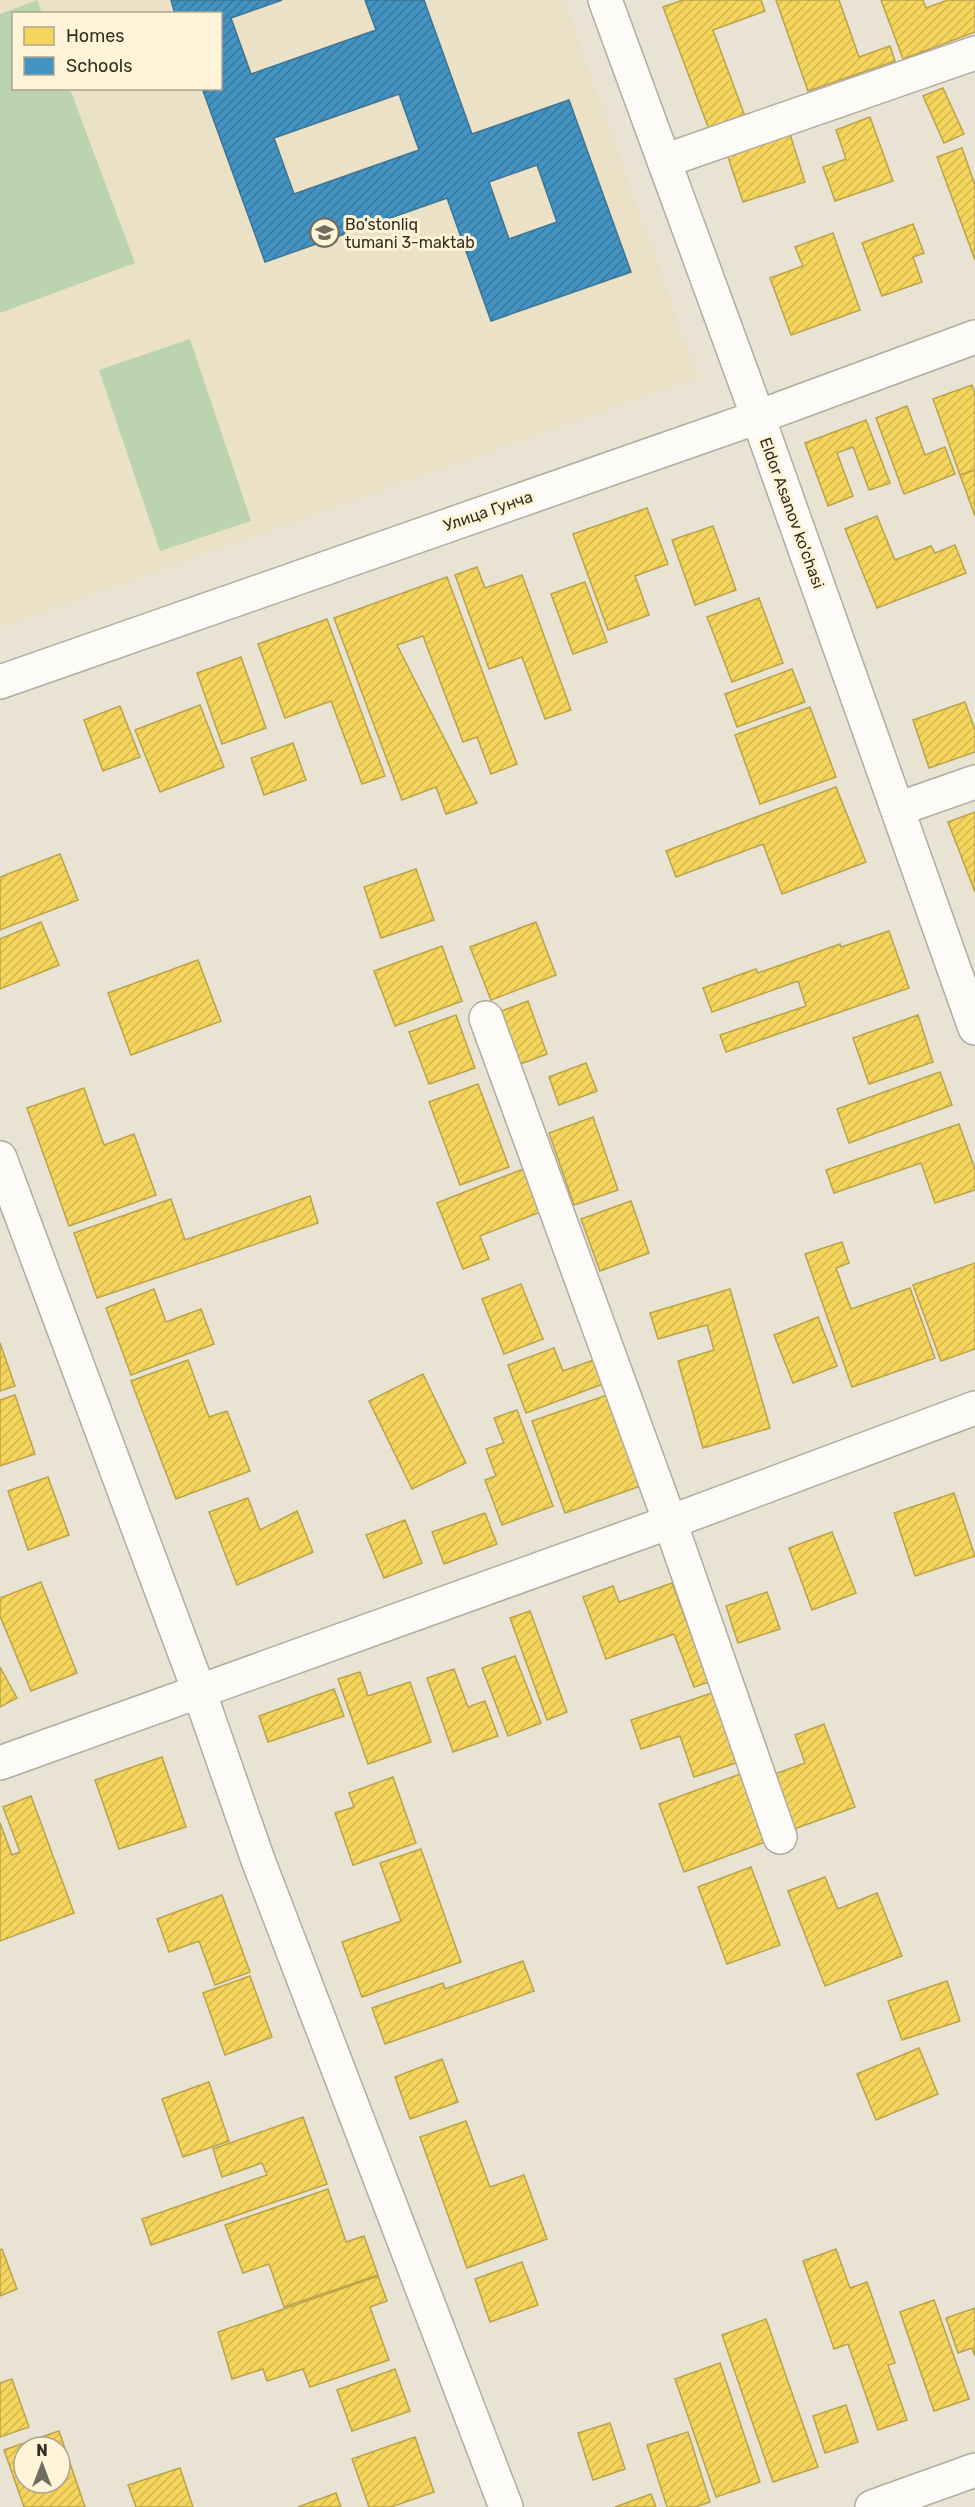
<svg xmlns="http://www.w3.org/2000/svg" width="975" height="2507" viewBox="0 0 975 2507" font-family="Rubik,sans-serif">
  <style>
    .built { fill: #eae1c6; fill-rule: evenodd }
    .pitch { fill: #bbd4af }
    .homes { fill: url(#homes-hatch); stroke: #bba34b; stroke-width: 1.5; fill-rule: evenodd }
    .schools { fill: url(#schools-hatch); stroke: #3e7593; stroke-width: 1.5; fill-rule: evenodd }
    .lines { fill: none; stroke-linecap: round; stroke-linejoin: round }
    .minor-casing { stroke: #b0ada0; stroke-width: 36 }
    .minor { stroke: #fcfbf8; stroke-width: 33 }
    .labels { text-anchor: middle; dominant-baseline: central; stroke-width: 6; stroke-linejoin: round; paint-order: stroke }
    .poi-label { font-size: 16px; fill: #322e23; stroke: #fff4d7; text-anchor: start }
    .street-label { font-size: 16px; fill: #322e23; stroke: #fff4d7 }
  </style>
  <defs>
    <pattern id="homes-hatch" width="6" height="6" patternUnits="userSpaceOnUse" patternTransform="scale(1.5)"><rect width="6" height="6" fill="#f6d55c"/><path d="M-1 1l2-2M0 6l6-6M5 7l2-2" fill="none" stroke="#d3b750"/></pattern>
    <pattern id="schools-hatch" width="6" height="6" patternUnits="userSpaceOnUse" patternTransform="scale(1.5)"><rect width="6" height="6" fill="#4393c3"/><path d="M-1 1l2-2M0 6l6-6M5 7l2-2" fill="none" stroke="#39789e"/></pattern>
  </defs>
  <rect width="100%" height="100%" fill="#e8e3d3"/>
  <path class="built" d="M0,0H564L698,377L0,627ZM14,14H220V88H14Z"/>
  <g class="pitch">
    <polygon points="37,0 42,13 14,14 14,88 70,89 135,263 0,313 0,14"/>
    <polygon points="190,339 251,521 160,551 99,370"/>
  </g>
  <g class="homes">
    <polygon points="683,0 761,0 765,11 713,30 746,119 710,132 663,7"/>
    <polygon points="776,0 839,0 859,57 890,46 895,61 808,91"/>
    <polygon points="881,0 923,0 926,8 948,0 975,0 975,32 903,59"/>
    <polygon points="943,88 964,134 944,143 923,96"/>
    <polygon points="870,117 893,181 835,201 823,167 846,159 836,130"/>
    <polygon points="789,131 805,182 743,202 726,151"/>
    <polygon points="962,148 975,185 975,260 937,157"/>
    <polygon points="913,224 924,253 913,257 922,282 882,296 862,243"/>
    <polygon points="833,233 860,310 791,335 770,278 803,266 795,247"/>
    <polygon points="972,385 975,394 975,470 960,475 933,399"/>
    <polygon points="907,406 925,455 945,447 955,474 904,494 876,418"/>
    <polygon points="866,420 890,483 869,490 853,447 837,453 853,496 828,506 805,443"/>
    <polygon points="975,470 975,516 960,475"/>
    <polygon points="647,508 668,564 635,576 649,615 608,630 573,534"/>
    <polygon points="877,516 895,560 931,546 935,553 955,545 966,573 877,608 845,529"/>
    <polygon points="713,526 736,590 695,605 672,540"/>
    <polygon points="477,567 485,588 522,575 571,710 545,719 522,657 489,669 455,575"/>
    <polygon points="447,577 517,764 491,774 477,737 463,742 423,636 397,645 477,803 446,814 436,787 402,800 334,618"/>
    <polygon points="585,582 607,642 573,654 551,594"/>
    <polygon points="759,598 783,663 732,682 707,617"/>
    <polygon points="327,619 385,776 362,784 331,701 285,718 258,644"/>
    <polygon points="241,657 266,728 222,744 197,673"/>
    <polygon points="792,669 805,702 737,727 725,694"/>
    <polygon points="965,702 975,730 975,752 929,768 913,720"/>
    <polygon points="200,705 224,767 160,792 135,730"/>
    <polygon points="120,706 140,757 103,771 84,720"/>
    <polygon points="810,707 836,777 760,804 735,735"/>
    <polygon points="293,743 306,780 264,795 251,758"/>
    <polygon points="836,787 866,862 782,894 763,844 676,877 666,851"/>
    <polygon points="975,812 975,892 948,822"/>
    <polygon points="60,854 78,900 0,930 0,877"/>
    <polygon points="416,869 434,920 381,938 364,887"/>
    <polygon points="41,922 59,965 0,989 0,939"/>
    <polygon points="536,922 556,975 491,1000 470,947"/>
    <polygon points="889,931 909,988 726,1052 720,1035 806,1006 798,981 712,1012 703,988 756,969 758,973 840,944 841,947"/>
    <polygon points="442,946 462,1001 395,1026 374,971"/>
    <polygon points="198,960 221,1021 131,1055 108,993"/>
    <polygon points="528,1001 547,1054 518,1065 499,1012"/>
    <polygon points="456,1015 475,1068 429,1084 409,1032"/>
    <polygon points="918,1015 933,1062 869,1084 853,1038"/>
    <polygon points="586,1063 597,1091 559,1105 549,1077"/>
    <polygon points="940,1072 952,1105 849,1143 837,1109"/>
    <polygon points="478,1084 509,1167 460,1185 429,1102"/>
    <polygon points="84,1088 104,1145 134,1134 156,1195 69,1226 27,1108"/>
    <polygon points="593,1117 618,1190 574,1205 549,1133"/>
    <polygon points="959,1124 975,1169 975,1190 935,1203 921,1163 834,1193 826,1170"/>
    <polygon points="523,1169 540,1212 480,1236 489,1259 463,1269 437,1203"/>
    <polygon points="310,1196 318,1223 97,1298 74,1233 171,1199 185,1240"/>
    <polygon points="631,1201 649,1253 600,1271 581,1219"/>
    <polygon points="842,1242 849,1263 836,1268 851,1309 910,1288 935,1358 852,1387 805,1254"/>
    <polygon points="975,1263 975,1349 941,1361 913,1285"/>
    <polygon points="521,1284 543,1339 504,1354 482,1299"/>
    <polygon points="154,1289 166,1322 201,1309 214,1344 131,1375 106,1308"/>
    <polygon points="730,1289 770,1428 703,1448 678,1361 714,1350 707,1325 658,1339 650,1313"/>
    <polygon points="818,1317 837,1366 793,1383 774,1335"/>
    <polygon points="0,1343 15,1386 0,1391"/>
    <polygon points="554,1348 563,1371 599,1358 608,1382 526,1413 508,1365"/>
    <polygon points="188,1360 209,1417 227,1411 250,1471 176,1499 131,1381"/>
    <polygon points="423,1374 466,1463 412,1489 369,1401"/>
    <polygon points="613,1393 646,1484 565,1513 532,1421"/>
    <polygon points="15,1395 35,1454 0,1466 0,1400"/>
    <polygon points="517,1410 553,1506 502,1525 485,1480 496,1476 486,1449 504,1443 494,1418"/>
    <polygon points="48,1477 69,1535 28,1550 8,1491"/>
    <polygon points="954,1493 975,1556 915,1576 894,1513"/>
    <polygon points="248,1498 260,1530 297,1511 313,1552 237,1585 209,1512"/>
    <polygon points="485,1513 497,1544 444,1564 432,1532"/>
    <polygon points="405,1520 422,1563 384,1578 366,1535"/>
    <polygon points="832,1532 856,1593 812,1610 789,1548"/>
    <polygon points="41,1582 77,1673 31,1691 0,1616 0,1598"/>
    <polygon points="672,1583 709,1682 694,1687 674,1634 606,1659 583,1597 613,1586 619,1602"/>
    <polygon points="767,1592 780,1629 738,1643 726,1606"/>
    <polygon points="530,1611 567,1712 547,1720 510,1618"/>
    <polygon points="515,1656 541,1723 508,1736 482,1668"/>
    <polygon points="0,1667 17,1698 0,1707"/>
    <polygon points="454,1669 468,1707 485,1701 498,1736 453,1752 427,1678"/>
    <polygon points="360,1672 368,1696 410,1682 431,1742 368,1764 338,1679"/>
    <polygon points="334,1689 344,1716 268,1742 259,1716"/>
    <polygon points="715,1692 739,1762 694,1777 680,1736 641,1749 631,1720"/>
    <polygon points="824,1724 855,1807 794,1829 775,1774 805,1763 795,1735"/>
    <polygon points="162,1757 186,1827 119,1849 95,1780"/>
    <polygon points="743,1773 768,1841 684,1872 659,1804"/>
    <polygon points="393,1777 416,1843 353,1865 335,1813 354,1807 349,1793"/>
    <polygon points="31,1796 74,1913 0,1941 0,1823 12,1855 20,1852 3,1807"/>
    <polygon points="421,1849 461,1962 362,1997 342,1942 401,1921 380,1863"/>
    <polygon points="751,1867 780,1945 727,1964 698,1887"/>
    <polygon points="825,1877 838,1909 877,1893 902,1956 825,1986 788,1891"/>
    <polygon points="222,1895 250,1972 215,1985 199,1941 169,1952 157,1919"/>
    <polygon points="523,1961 534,1991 385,2044 372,2008 443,1983 445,1989"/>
    <polygon points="250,1976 272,2037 225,2055 203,1993"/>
    <polygon points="947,1981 960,2021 902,2040 888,2001"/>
    <polygon points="919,2048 938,2094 876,2120 857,2074"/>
    <polygon points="442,2059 458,2102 410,2119 395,2077"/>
    <polygon points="209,2082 229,2141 183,2157 162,2099"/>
    <polygon points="303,2117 327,2184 151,2245 142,2219 267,2175 262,2163 222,2177 213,2149"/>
    <polygon points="466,2121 490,2187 524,2175 547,2239 467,2268 420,2137"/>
    <polygon points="328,2189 346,2242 364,2236 378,2275 284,2307 269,2264 243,2273 225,2225"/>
    <polygon points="2,2249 17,2289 0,2296 0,2250"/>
    <polygon points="836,2249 850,2288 867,2282 895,2363 888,2365 907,2420 878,2430 848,2344 834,2349 803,2261"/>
    <polygon points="522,2262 538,2305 490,2322 475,2279"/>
    <polygon points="378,2276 387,2301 370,2307 389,2360 310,2387 303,2369 267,2381 263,2369 232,2379 218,2332"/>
    <polygon points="934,2300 969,2399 934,2411 900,2312"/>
    <polygon points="975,2308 975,2356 972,2348 958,2353 946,2318"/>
    <polygon points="766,2319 818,2467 773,2482 722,2335"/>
    <polygon points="720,2363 760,2482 716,2497 675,2379"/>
    <polygon points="395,2369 410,2411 352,2431 337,2390"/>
    <polygon points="12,2379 29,2427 0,2437 0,2383"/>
    <polygon points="846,2405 858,2442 825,2453 813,2416"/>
    <polygon points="610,2423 625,2469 593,2480 578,2433"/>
    <path d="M59,2431L85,2507H24L4,2450ZM24,2447H60V2483H24Z"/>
    <polygon points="688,2432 710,2502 695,2507 667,2507 647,2445"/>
    <polygon points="415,2437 434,2492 391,2507 369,2507 352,2459"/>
    <polygon points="180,2468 193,2507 136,2507 128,2485"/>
    <polygon points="336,2493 341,2507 298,2507"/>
    <polygon points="651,2494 656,2507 615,2507"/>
  </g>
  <path class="schools" d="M171,0H282L231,18L251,74L376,30L365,0H424L472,134L569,100L631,272L491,321L447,198L265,262L202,88H220V14H175ZM399,94L419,150L294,194L274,138ZM537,165L557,222L509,239L489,182Z"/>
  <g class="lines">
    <defs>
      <g id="minor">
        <polyline points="605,0 758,417 975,1028"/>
        <polyline points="664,161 975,53"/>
        <polyline points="0,682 758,417 975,337"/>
        <polyline points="898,809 975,782"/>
        <polyline points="486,1018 670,1522 780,1837"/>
        <polyline points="0,1158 199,1691 258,1860 506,2507"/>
        <polyline points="0,1763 670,1522 975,1408"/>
        <polyline points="872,2507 975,2470"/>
      </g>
    </defs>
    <use href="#minor" class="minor-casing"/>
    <use href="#minor" class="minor"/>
  </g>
  <defs>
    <symbol id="school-ring" viewBox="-11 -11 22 22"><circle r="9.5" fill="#fff4d7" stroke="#726d61" stroke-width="1.5"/><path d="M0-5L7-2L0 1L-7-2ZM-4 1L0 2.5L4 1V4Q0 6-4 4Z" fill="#726d61"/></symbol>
  </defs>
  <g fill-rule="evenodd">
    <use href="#school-ring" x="308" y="216" width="33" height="33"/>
  </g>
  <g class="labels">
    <g class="poi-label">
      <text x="345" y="224">Bo’stonliq<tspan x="345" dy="18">tumani 3-maktab</tspan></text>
    </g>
    <g class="street-label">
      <text transform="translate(488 511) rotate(-19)">Улица Гунча</text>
      <text transform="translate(792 513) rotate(70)">Eldor Asanov ko'chasi</text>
    </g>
  </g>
  <rect x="12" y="12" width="210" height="78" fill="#fff4d7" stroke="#ada58f" stroke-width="1.5"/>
  <rect x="24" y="27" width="30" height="18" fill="#f6d55c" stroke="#ada58f" stroke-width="1.5"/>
  <text x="66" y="42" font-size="18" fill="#322e23">Homes</text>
  <rect x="24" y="57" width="30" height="18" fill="#4393c3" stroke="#ada58f" stroke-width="1.5"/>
  <text x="66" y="72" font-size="18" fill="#322e23">Schools</text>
  <g transform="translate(42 2465)"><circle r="28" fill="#fff4d7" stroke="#ada58f" stroke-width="1.5"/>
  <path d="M0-4.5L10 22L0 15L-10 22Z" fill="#726d61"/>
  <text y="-9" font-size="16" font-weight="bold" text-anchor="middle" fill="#322e23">N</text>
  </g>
</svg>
